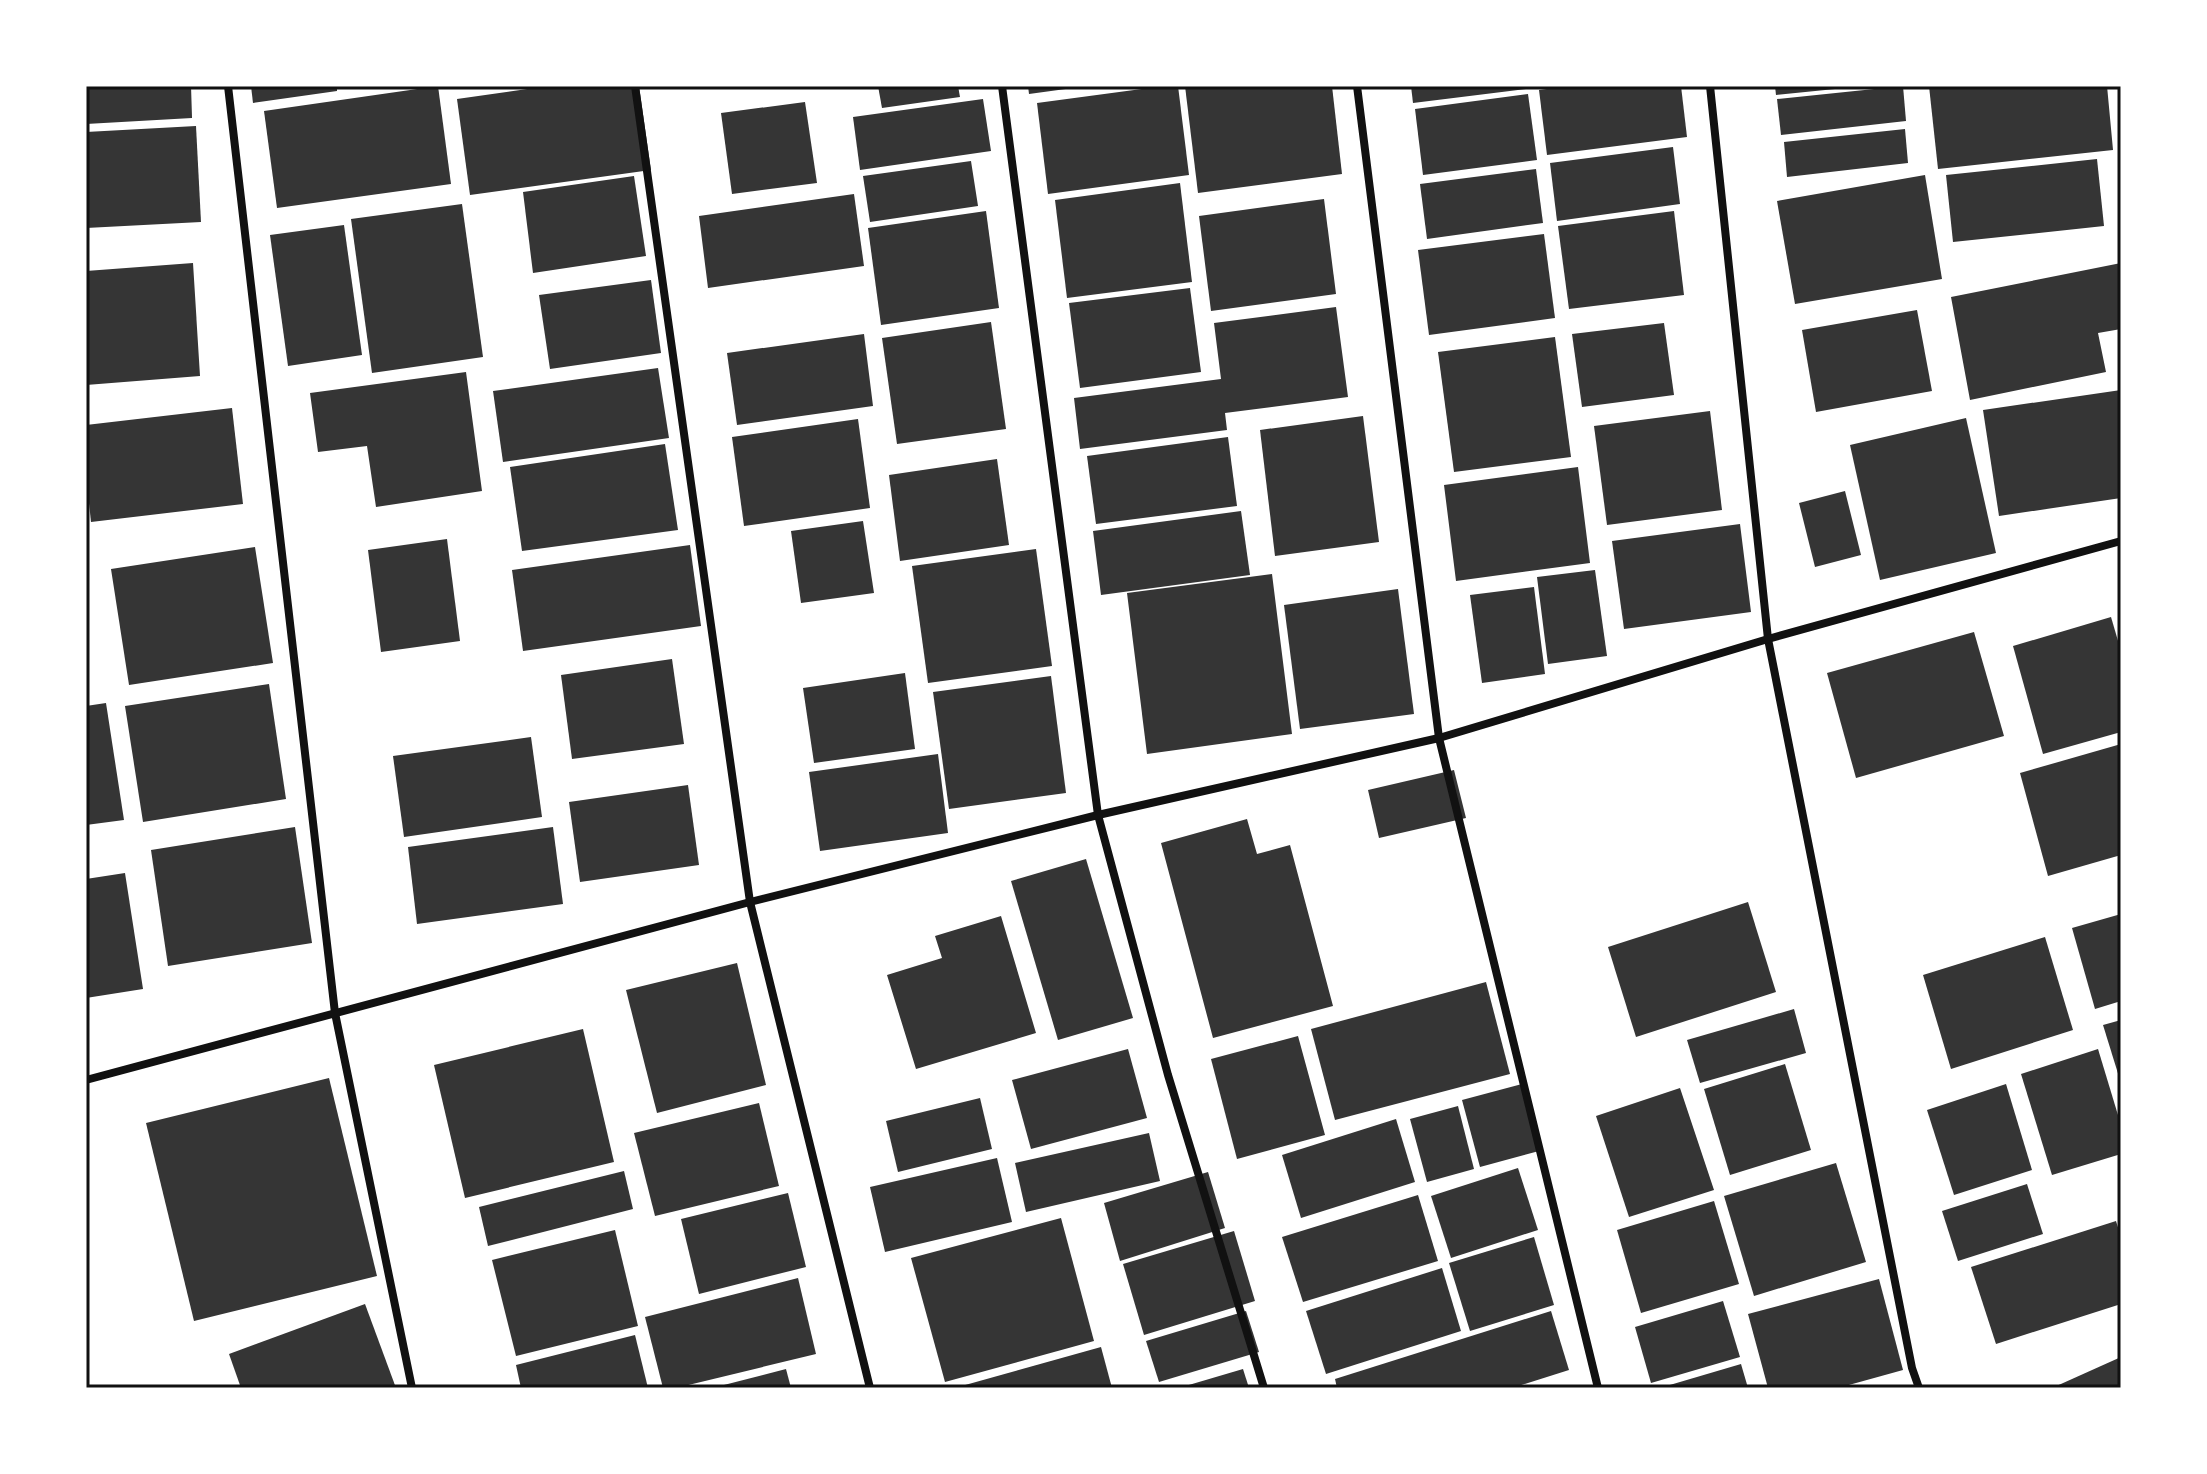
<svg xmlns="http://www.w3.org/2000/svg" width="2207" height="1474" viewBox="0 0 2207 1474" font-family="Ubuntu,sans-serif">
  <style>
    .building { fill: #353535 }
    .lines { fill: none; stroke-linecap: round; stroke-linejoin: round }
    .minor { stroke: #111; stroke-width: 8 }
    .neatline { fill: none; stroke: #111; stroke-width: 3 }
  </style>
  <rect width="100%" height="100%" fill="#fff"/>
  <g class="building">
    <polygon points="86,86 191,86 192,118 86,124"/>
    <polygon points="251,86 337,86 337,91 253,103"/>
    <polygon points="438,86 451,184 277,208 264,111"/>
    <polygon points="548,86 639,86 651,170 470,195 457,99"/>
    <polygon points="878,86 958,86 960,97 882,108"/>
    <polygon points="1028,86 1072,86 1073,88 1029,94"/>
    <polygon points="1164,86 1178,86 1189,175 1048,194 1037,103"/>
    <polygon points="1185,86 1332,86 1342,174 1198,193"/>
    <polygon points="1411,86 1533,86 1534,88 1413,103"/>
    <polygon points="1570,86 1681,86 1687,137 1547,155 1539,90"/>
    <polygon points="1775,86 1845,86 1845,88 1776,95"/>
    <polygon points="1903,86 1906,121 1781,135 1777,99"/>
    <polygon points="1929,86 2107,86 2113,150 1938,169"/>
    <polygon points="1528,94 1537,160 1423,175 1415,109"/>
    <polygon points="983,99 991,151 860,170 853,117"/>
    <polygon points="805,102 817,183 732,194 721,113"/>
    <polygon points="196,126 201,222 86,228 86,132"/>
    <polygon points="1905,129 1908,163 1787,177 1784,142"/>
    <polygon points="1673,147 1680,204 1557,221 1550,163"/>
    <polygon points="2097,159 2104,226 1953,242 1946,175"/>
    <polygon points="971,161 978,206 870,222 863,176"/>
    <polygon points="1536,169 1543,223 1427,239 1420,184"/>
    <polygon points="1925,175 1942,279 1795,304 1777,201"/>
    <polygon points="634,176 646,256 533,273 523,192"/>
    <polygon points="1180,183 1192,282 1067,298 1055,200"/>
    <polygon points="854,194 864,266 708,288 699,216"/>
    <polygon points="1324,199 1336,294 1211,311 1199,216"/>
    <polygon points="462,204 483,357 372,373 351,219"/>
    <polygon points="986,211 999,308 881,325 868,228"/>
    <polygon points="1674,211 1684,295 1569,309 1558,226"/>
    <polygon points="344,225 362,355 288,366 270,235"/>
    <polygon points="1544,234 1555,318 1429,335 1418,250"/>
    <polygon points="193,263 200,376 86,385 86,271"/>
    <polygon points="2121,263 2121,329 2098,333 2106,372 1970,400 1951,297"/>
    <polygon points="651,280 661,353 550,369 539,295"/>
    <polygon points="1190,288 1201,372 1080,388 1069,303"/>
    <polygon points="1336,307 1348,397 1225,413 1227,430 1080,449 1074,398 1221,379 1214,323"/>
    <polygon points="1917,310 1932,391 1816,412 1802,330"/>
    <polygon points="991,322 1006,429 897,444 882,338"/>
    <polygon points="1664,323 1674,395 1582,407 1572,334"/>
    <polygon points="864,334 873,406 737,425 727,353"/>
    <polygon points="1555,337 1571,457 1454,472 1438,352"/>
    <polygon points="658,368 669,438 503,462 493,391"/>
    <polygon points="466,372 482,491 376,507 367,446 318,452 310,393"/>
    <polygon points="2121,390 2121,498 1999,516 1983,410"/>
    <polygon points="232,408 243,504 91,522 86,475 86,425"/>
    <polygon points="1710,411 1722,510 1607,525 1594,426"/>
    <polygon points="1363,416 1379,542 1275,556 1260,430"/>
    <polygon points="1966,418 1996,553 1880,580 1850,445"/>
    <polygon points="858,419 870,508 744,526 732,437"/>
    <polygon points="1228,437 1237,506 1096,524 1087,456"/>
    <polygon points="665,444 678,530 522,551 510,467"/>
    <polygon points="997,459 1009,545 900,561 889,475"/>
    <polygon points="1578,467 1590,563 1456,581 1444,485"/>
    <polygon points="1845,491 1861,555 1815,567 1799,503"/>
    <polygon points="1241,511 1250,575 1101,595 1093,531"/>
    <polygon points="863,521 874,593 801,603 791,531"/>
    <polygon points="1740,524 1751,612 1624,629 1612,541"/>
    <polygon points="447,539 460,641 381,652 368,550"/>
    <polygon points="690,545 701,626 523,651 512,570"/>
    <polygon points="255,547 273,663 129,685 111,569"/>
    <polygon points="1036,549 1052,666 928,683 912,566"/>
    <polygon points="1595,570 1607,656 1548,664 1537,577"/>
    <polygon points="1272,574 1292,734 1147,754 1127,593"/>
    <polygon points="1534,587 1545,674 1482,683 1470,595"/>
    <polygon points="1398,589 1414,714 1300,729 1284,605"/>
    <polygon points="2111,617 2121,651 2121,732 2043,754 2013,646"/>
    <polygon points="1974,632 2004,736 1856,778 1827,673"/>
    <polygon points="672,659 684,744 572,759 561,675"/>
    <polygon points="905,673 915,749 814,763 803,688"/>
    <polygon points="1051,676 1066,793 949,809 933,692"/>
    <polygon points="269,684 286,799 143,822 125,706"/>
    <polygon points="106,703 124,820 86,825 86,706"/>
    <polygon points="531,737 542,817 404,837 393,756"/>
    <polygon points="2121,744 2121,855 2048,876 2020,773"/>
    <polygon points="938,754 948,833 820,851 809,772"/>
    <polygon points="1454,770 1466,818 1379,838 1368,790"/>
    <polygon points="688,785 699,865 580,882 569,802"/>
    <polygon points="1247,819 1257,854 1290,845 1333,1006 1213,1038 1161,843"/>
    <polygon points="295,827 312,943 168,966 151,850"/>
    <polygon points="553,827 563,904 417,924 408,847"/>
    <polygon points="1086,859 1133,1018 1058,1040 1011,881"/>
    <polygon points="125,873 143,989 86,998 86,879"/>
    <polygon points="1748,902 1776,992 1636,1037 1608,947"/>
    <polygon points="2121,914 2121,1001 2095,1009 2072,928"/>
    <polygon points="1001,916 1036,1033 916,1069 887,975 942,958 935,936"/>
    <polygon points="2045,937 2073,1030 1951,1069 1923,975"/>
    <polygon points="737,963 766,1085 657,1113 626,990"/>
    <polygon points="1486,982 1510,1074 1335,1120 1311,1029"/>
    <polygon points="1794,1009 1806,1053 1700,1083 1687,1040"/>
    <polygon points="2121,1020 2121,1080 2120,1080 2103,1025"/>
    <polygon points="583,1029 614,1162 465,1198 434,1065"/>
    <polygon points="1298,1036 1325,1135 1237,1159 1211,1059"/>
    <polygon points="1128,1049 1147,1118 1031,1149 1012,1080"/>
    <polygon points="2098,1049 2121,1125 2121,1154 2052,1175 2021,1074"/>
    <polygon points="1785,1064 1811,1150 1730,1175 1704,1089"/>
    <polygon points="329,1078 377,1276 194,1321 146,1123"/>
    <polygon points="1522,1084 1539,1151 1480,1167 1462,1100"/>
    <polygon points="2006,1084 2032,1170 1954,1195 1927,1110"/>
    <polygon points="1680,1088 1714,1190 1629,1217 1596,1116"/>
    <polygon points="980,1098 992,1149 898,1172 886,1121"/>
    <polygon points="759,1103 779,1186 655,1216 634,1133"/>
    <polygon points="1458,1106 1474,1169 1427,1182 1410,1119"/>
    <polygon points="1396,1119 1415,1182 1301,1218 1282,1155"/>
    <polygon points="1149,1133 1160,1181 1026,1212 1015,1163"/>
    <polygon points="997,1158 1012,1222 885,1252 870,1187"/>
    <polygon points="1836,1163 1866,1262 1754,1296 1724,1196"/>
    <polygon points="1518,1168 1538,1230 1451,1258 1431,1196"/>
    <polygon points="624,1171 633,1209 488,1246 479,1207"/>
    <polygon points="1208,1172 1225,1228 1120,1261 1104,1203"/>
    <polygon points="2027,1184 2043,1234 1958,1261 1942,1211"/>
    <polygon points="788,1193 806,1267 699,1294 681,1219"/>
    <polygon points="1418,1195 1438,1261 1303,1302 1282,1237"/>
    <polygon points="1714,1201 1739,1284 1641,1313 1617,1230"/>
    <polygon points="1061,1218 1094,1341 945,1382 911,1258"/>
    <polygon points="2116,1221 2121,1237 2121,1304 1996,1344 1971,1267"/>
    <polygon points="615,1230 638,1326 516,1356 492,1260"/>
    <polygon points="1234,1231 1255,1301 1144,1335 1123,1264"/>
    <polygon points="1534,1237 1554,1305 1470,1331 1449,1263"/>
    <polygon points="1442,1268 1461,1331 1326,1374 1306,1311"/>
    <polygon points="798,1278 816,1354 676,1388 663,1388 645,1317"/>
    <polygon points="1879,1279 1903,1370 1838,1388 1768,1388 1748,1314"/>
    <polygon points="1723,1301 1740,1357 1651,1383 1635,1327"/>
    <polygon points="365,1304 396,1388 241,1388 229,1354"/>
    <polygon points="1246,1311 1259,1352 1159,1382 1146,1341"/>
    <polygon points="1551,1311 1569,1370 1512,1388 1337,1388 1335,1379"/>
    <polygon points="635,1335 648,1388 521,1388 516,1365"/>
    <polygon points="1101,1347 1112,1388 958,1388 958,1387"/>
    <polygon points="2121,1357 2121,1388 2052,1388"/>
    <polygon points="1741,1364 1748,1388 1663,1388 1663,1387"/>
    <polygon points="786,1369 791,1388 716,1388 716,1387"/>
    <polygon points="1243,1369 1249,1388 1182,1388 1182,1387"/>
  </g>
  <g class="lines">
    <g class="minor">
      <polyline points="228,86 335,1013 412,1388"/>
      <polyline points="635,86 750,902 870,1388"/>
      <polyline points="1002,86 1098,815 1168,1075 1264,1388"/>
      <polyline points="1357,86 1439,738 1598,1388"/>
      <polyline points="1710,86 1768,639 1912,1368 1919,1388"/>
      <polyline points="86,1080 750,902 1098,815 1439,738 1768,639 2121,541"/>
    </g>
  </g>
  <rect width="2207" height="1474" fill="none" stroke="#ffffff" stroke-width="176"/>
  <rect x="88" y="88" width="2031" height="1298" class="neatline"/>
</svg>
